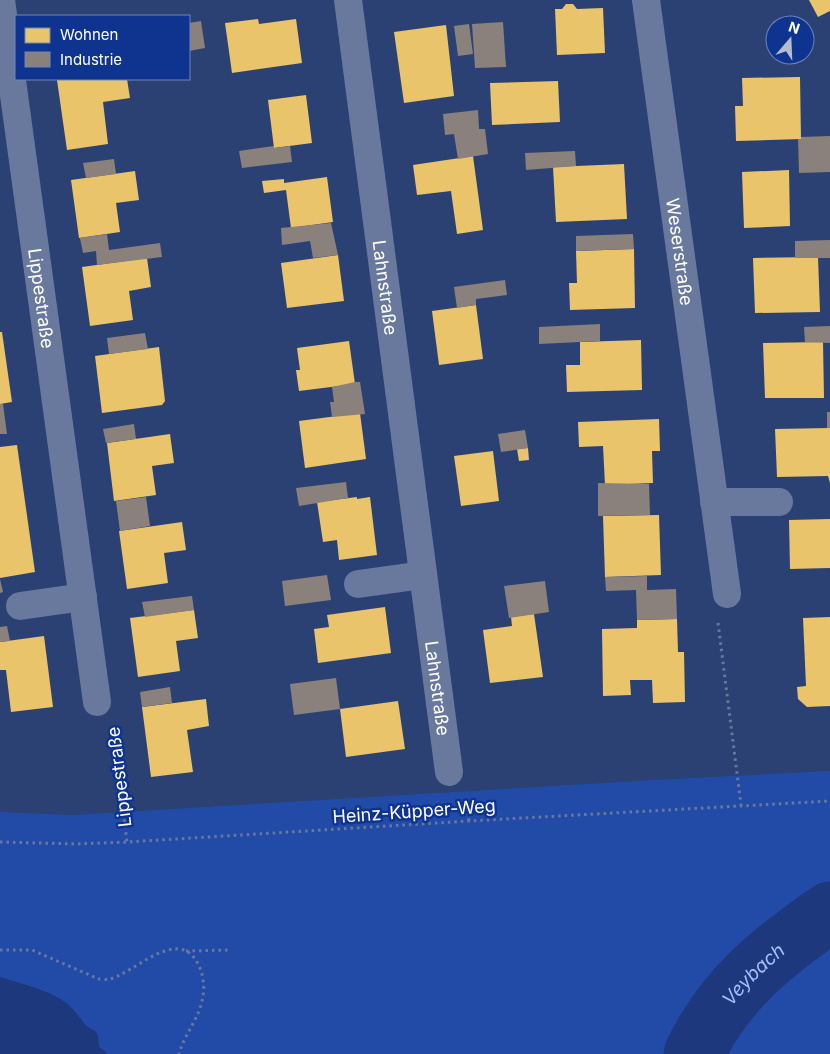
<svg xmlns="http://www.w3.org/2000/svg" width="830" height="1054" viewBox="0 0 830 1054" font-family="Inter,sans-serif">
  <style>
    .green { fill: #224ba8 }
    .water { fill: #1d387c }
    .homes { fill: #e9c46a }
    .industry { fill: #8a817c }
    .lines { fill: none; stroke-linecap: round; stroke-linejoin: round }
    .river { stroke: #1d387c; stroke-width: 61 }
    .path { stroke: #69799e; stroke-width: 3; stroke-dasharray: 2.5 4; stroke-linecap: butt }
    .minor { stroke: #69799e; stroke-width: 28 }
    .labels { text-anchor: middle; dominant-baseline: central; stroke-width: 5; stroke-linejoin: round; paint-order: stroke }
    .street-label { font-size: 18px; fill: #fff; stroke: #0f3490 }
    .water-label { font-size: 19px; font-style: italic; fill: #a5bffb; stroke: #0f3490 }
  </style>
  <rect width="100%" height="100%" fill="#2c4173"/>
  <g class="green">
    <path d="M830,771V919L800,918L747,957L715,994L699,1019L681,1054H106L105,1051L99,1047C98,1026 95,1035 84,1024C81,1021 80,1017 77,1014C61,996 23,985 0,977V812L73,815L654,780Z"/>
    <polygon points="830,929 830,1054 708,1054 719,1033 749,995"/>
  </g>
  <path class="water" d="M0,977C22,984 51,990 69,1005C75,1011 79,1017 84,1023C94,1035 98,1025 99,1047L105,1051L106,1054H0Z"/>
  <g class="homes">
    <polygon points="809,0 830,0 830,11 818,17"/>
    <polygon points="566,4 573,4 577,9 603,8 605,53 557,55 555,9 562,9"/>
    <polygon points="258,19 259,24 296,19 302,63 232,73 225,23"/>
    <polygon points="446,25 454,96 404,103 394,32"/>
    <polygon points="800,77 801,139 736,141 735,106 743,106 742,78"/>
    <polygon points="127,79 130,98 103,102 108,144 67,150 57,80"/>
    <polygon points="558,81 560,122 492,125 490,83"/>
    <polygon points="306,95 312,143 274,148 268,100"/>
    <polygon points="473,156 483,230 457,234 451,191 417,195 413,165"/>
    <polygon points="624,164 627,219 556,222 553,167"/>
    <polygon points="789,170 790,226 744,228 742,172"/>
    <polygon points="135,171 139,200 116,203 120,232 79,238 71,180"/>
    <polygon points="327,177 333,222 291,228 286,190 264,193 262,181 284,179 284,183"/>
    <polygon points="634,249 635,308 570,310 569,283 577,283 576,251"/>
    <polygon points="338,255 344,301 287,308 281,263"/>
    <polygon points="818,257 820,312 755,313 753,258"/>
    <polygon points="147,258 151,287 129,291 133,320 90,326 82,267"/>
    <polygon points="476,305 483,359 439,365 432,311"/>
    <polygon points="0,332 2,332 12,402 0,404"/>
    <polygon points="641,340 642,390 567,392 566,365 580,365 580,342"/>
    <polygon points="349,341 355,384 299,391 296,370 300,370 297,348"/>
    <polygon points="823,342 824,398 765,398 763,343"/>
    <polygon points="159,347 165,401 162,405 102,413 95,356"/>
    <polygon points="360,413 366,459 305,468 299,421"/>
    <polygon points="659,419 660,451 652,451 653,483 605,485 603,446 579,447 578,422"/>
    <polygon points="830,428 830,483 828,476 777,477 775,429"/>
    <polygon points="170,434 174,463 152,466 156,495 114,501 107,443"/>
    <polygon points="17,445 35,572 0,578 0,447"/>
    <polygon points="528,448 529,460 519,461 517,449"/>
    <polygon points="493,451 499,501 461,506 454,456"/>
    <polygon points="357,497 357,499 370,497 377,555 339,560 337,540 323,542 317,502"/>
    <polygon points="659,515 661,575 605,577 603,516"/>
    <polygon points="830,519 830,568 790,569 789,520"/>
    <polygon points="182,522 186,550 164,553 168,583 127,589 119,531"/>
    <polygon points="385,607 391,653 318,663 314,629 329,627 327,615"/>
    <polygon points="194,610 198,638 176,641 180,671 138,677 130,618"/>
    <polygon points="534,614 543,677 490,683 483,630 512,626 511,617"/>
    <polygon points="830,617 830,706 807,707 798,699 797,687 806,686 803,618"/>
    <polygon points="677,619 678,652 684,652 685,702 653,703 652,680 630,680 631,695 603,696 602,629 637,628 637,620"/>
    <polygon points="44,636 53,707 11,712 6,670 0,670 0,642"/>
    <polygon points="206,699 209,726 187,730 193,772 151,777 142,707"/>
    <polygon points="398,701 405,749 346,757 340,709"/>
  </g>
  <g class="industry">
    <polygon points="201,21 205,48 189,51 189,23"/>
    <polygon points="503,22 506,67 475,68 472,24"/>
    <polygon points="469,24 473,54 458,56 454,26"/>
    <polygon points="478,110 479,129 485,129 488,154 458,159 454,134 445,135 443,114"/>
    <polygon points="830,136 830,172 799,173 798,139 801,139 801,137"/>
    <polygon points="274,146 274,148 290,146 292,162 242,168 239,151"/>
    <polygon points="575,151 576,166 526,170 525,153"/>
    <polygon points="114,159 116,174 86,178 83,163"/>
    <polygon points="331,223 338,255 313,258 310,241 282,245 281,228"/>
    <polygon points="107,234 109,250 160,243 162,257 97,265 96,251 83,253 80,238"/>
    <polygon points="633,234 634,249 576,251 576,236"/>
    <polygon points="830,240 830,258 795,258 795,241"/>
    <polygon points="505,280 507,295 476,299 476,305 457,308 454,287"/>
    <polygon points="600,324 600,341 539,344 539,327"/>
    <polygon points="830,326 830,343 805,342 804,327"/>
    <polygon points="145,333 148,349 109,354 107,338"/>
    <polygon points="355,382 360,382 365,414 332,417 330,402 334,402 332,387"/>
    <polygon points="0,404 3,404 7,434 0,434"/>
    <rect x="827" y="412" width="3" height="16"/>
    <polygon points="134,424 136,439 106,443 103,429"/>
    <polygon points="525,430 528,448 501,452 498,434"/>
    <polygon points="346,482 348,498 299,506 296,488"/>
    <polygon points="598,483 649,484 650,515 598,516"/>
    <polygon points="146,497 150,526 120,531 116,501"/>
    <polygon points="327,575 331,600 285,606 282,581"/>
    <polygon points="647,576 647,590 676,589 677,619 637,620 636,590 606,591 605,577"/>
    <polygon points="0,579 3,592 0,593"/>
    <polygon points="545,581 549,612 509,618 504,586"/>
    <polygon points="192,596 194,610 145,617 142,602"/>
    <polygon points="7,626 10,641 0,642 0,627"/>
    <polygon points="336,678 340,709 294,715 290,684"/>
    <polygon points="170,687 172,703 142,707 140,692"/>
  </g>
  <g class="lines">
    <path class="river" id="s1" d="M694,1054C725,989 772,952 830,912"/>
    <g class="path">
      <polyline points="718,623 741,805"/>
      <polyline points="113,729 127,842"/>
      <polyline points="466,799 469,821"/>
      <polyline points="0,842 77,844 127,842 469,821 830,801"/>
      <path d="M0,950H32L99,979C102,979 107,980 110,979C134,973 179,925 198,964C204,975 205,989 202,1001C198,1020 184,1035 179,1054"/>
      <polyline points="186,951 231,950"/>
    </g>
    <g class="minor">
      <path id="s2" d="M1,0L97,702"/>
      <path id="s3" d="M348,0L449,772"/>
      <path id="s4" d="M646,0L727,594"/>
      <polyline points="714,502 779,502"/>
      <polyline points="358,584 423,575"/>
      <polyline points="20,606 83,597"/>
    </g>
  </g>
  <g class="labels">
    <g class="street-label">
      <text stroke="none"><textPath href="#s4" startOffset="254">Weserstraße</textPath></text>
      <text stroke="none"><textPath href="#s3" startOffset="290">Lahnstraße</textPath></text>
      <text stroke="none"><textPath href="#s2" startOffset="301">Lippestraße</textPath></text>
      <text stroke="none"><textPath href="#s3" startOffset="694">Lahnstraße</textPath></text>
      <text transform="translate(119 777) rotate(-97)">Lippestraße</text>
      <text transform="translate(414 811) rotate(-4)">Heinz-Küpper-Weg</text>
    </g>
    <g class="water-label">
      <text stroke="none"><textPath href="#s1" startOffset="100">Veybach</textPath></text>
    </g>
  </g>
  <rect x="15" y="15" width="175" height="65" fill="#0f3490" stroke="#6f85bc"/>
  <rect x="25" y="28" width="25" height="15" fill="#e9c46a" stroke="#6f85bc"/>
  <text x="60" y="40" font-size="15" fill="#ffffff">Wohnen</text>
  <rect x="25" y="52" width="25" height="15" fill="#8a817c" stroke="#6f85bc"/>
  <text x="60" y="65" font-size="15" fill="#ffffff">Industrie</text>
  <g transform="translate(790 40) rotate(19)"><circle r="24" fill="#0f3490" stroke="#6f85bc"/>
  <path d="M0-4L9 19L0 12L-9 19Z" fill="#b5bcce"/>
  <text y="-8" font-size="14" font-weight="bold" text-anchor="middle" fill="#ffffff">N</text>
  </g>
</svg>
